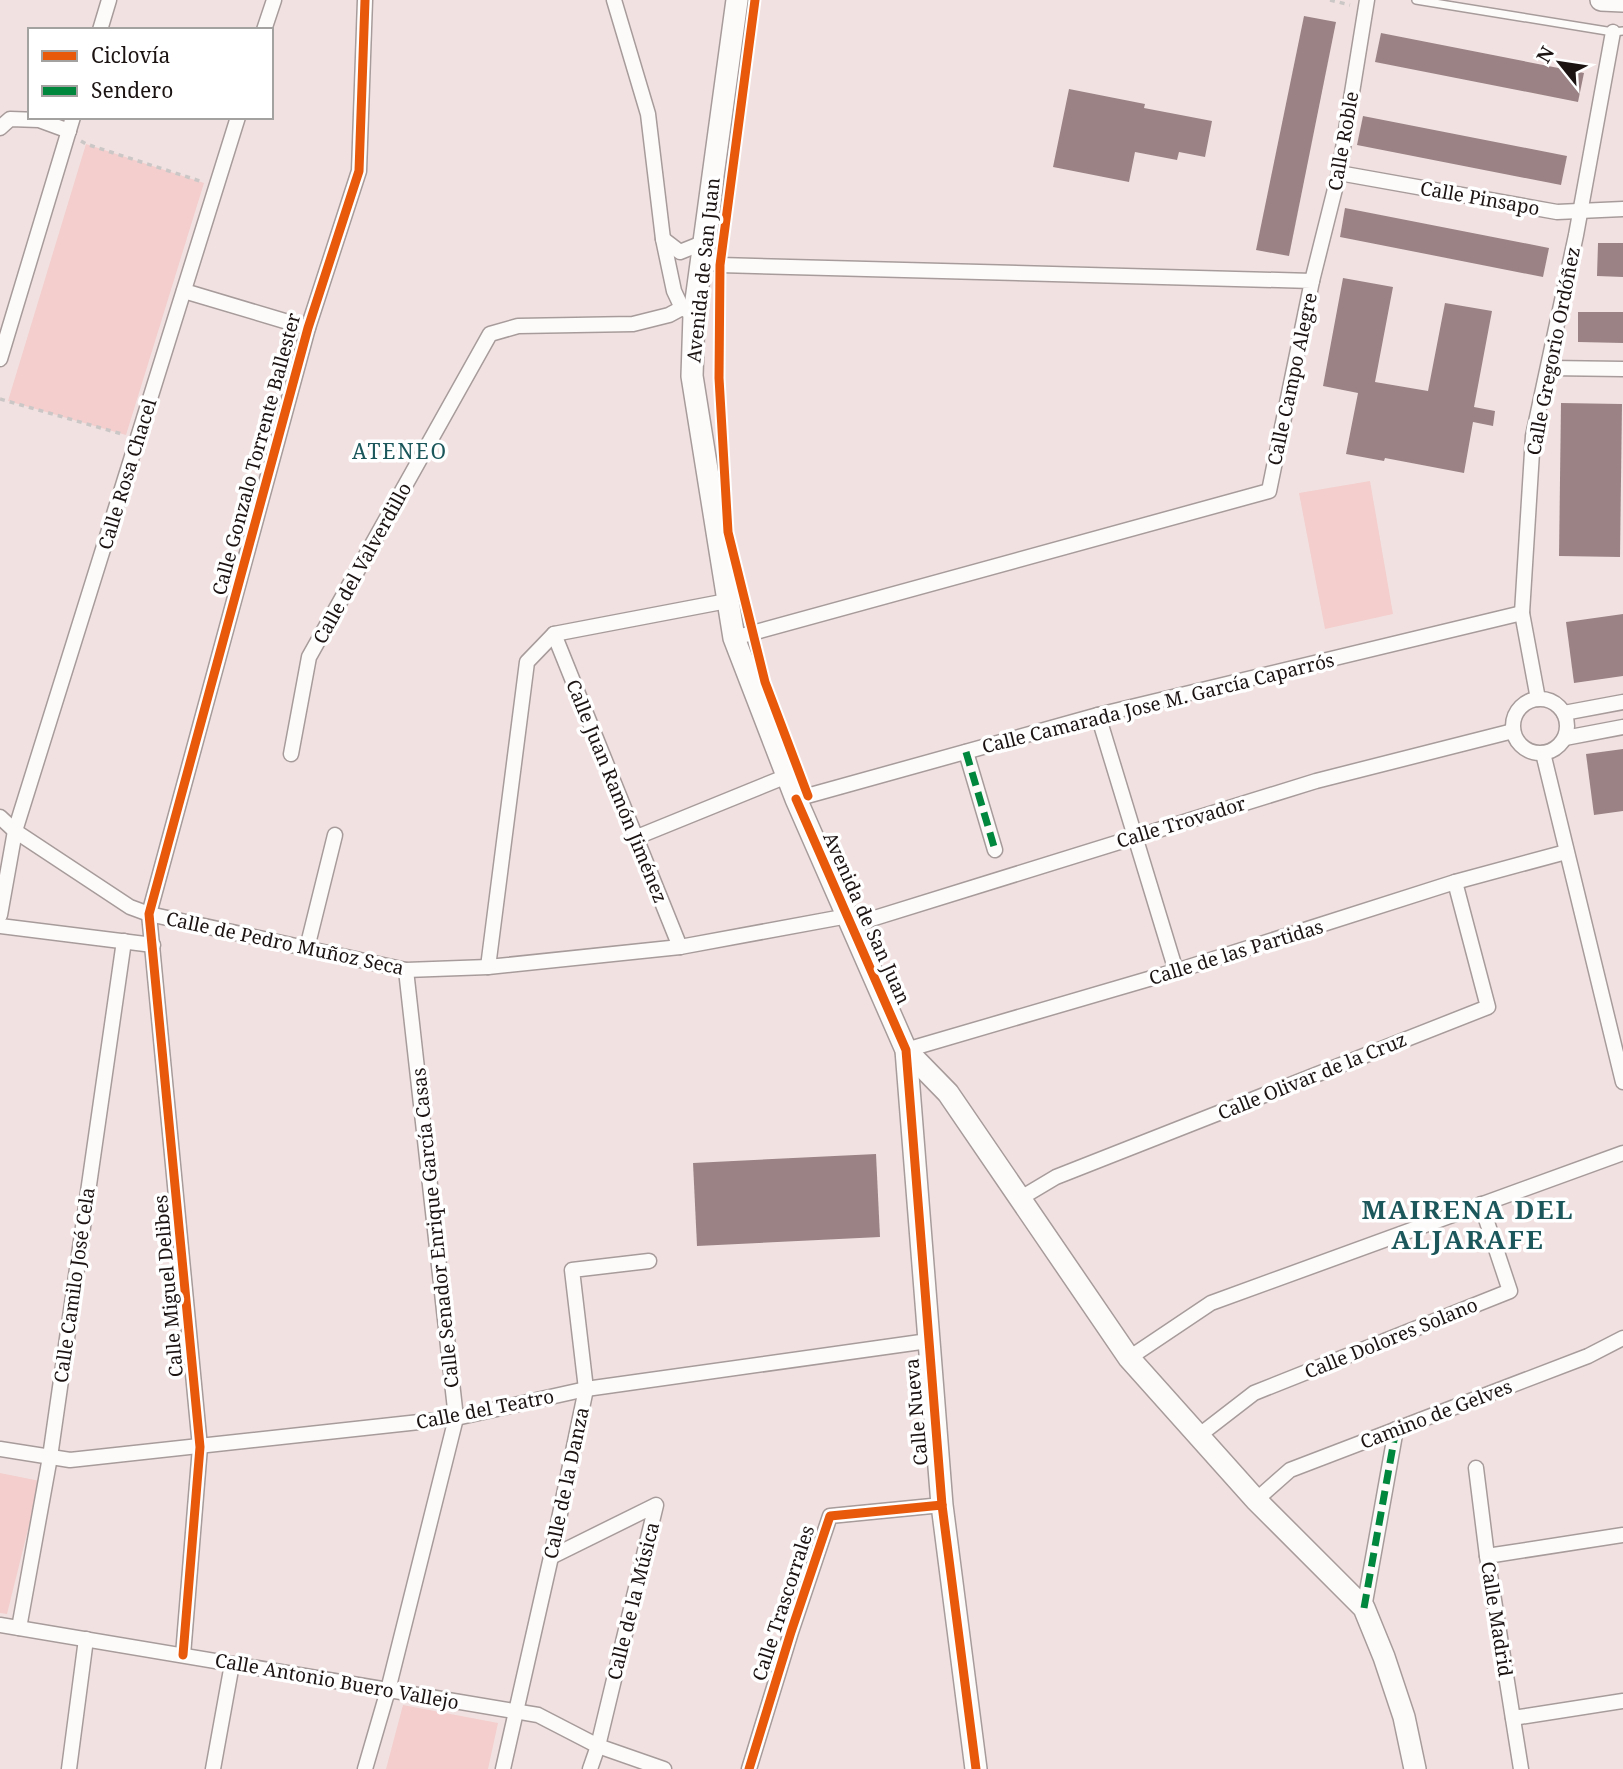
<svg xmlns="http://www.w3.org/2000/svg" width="1623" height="1769" viewBox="0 0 1623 1769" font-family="'Noto Serif',serif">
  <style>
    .green { fill: #f3cecd }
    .building { fill: #9b8385 }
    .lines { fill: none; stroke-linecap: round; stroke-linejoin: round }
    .lane-casing { stroke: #a79c9b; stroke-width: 10 }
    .street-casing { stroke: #a79c9b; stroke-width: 17 }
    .secondary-casing { stroke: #a79c9b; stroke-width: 24 }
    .path { stroke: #ccc7c7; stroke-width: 3.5; stroke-dasharray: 5 5; stroke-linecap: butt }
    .lane { stroke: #fdfbfa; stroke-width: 7 }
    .street { stroke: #fdfbfa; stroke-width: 14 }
    .secondary { stroke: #fdfbfa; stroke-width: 21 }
    .quiet { stroke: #00873e; stroke-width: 7; stroke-dasharray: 14 7; stroke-linecap: butt }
    .cycleway-casing { stroke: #fff; stroke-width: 13 }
    .cycleway { stroke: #e8590c; stroke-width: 9 }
    .labels { text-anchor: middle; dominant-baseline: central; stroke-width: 7; stroke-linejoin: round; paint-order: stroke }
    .street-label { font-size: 19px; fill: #1c1313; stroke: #fff }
    .neighbourhood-label { font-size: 21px; letter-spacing: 2px; fill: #1b575b; stroke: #fff }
    .district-label { font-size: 26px; font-weight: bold; letter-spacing: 2px; fill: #1b575b; stroke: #fff }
  </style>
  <rect width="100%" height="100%" fill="#f1e2e1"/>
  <g class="green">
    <polygon points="86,144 204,183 126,435 8,401"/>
    <polygon points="1370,481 1393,614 1325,629 1299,493"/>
    <polygon points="0,1473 40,1481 7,1614 0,1613"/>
    <polygon points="403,1705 498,1723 488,1769 386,1769"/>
  </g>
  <g class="building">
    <polygon points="1304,16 1336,22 1289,256 1256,250"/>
    <polygon points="1381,33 1584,73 1578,102 1375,62"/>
    <polygon points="1069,89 1145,104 1144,108 1212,121 1205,157 1179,152 1177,160 1135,152 1129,182 1053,167"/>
    <polygon points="1363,116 1567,156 1561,185 1357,145"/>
    <polygon points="1345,208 1549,248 1543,277 1340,237"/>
    <polygon points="1598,243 1623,243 1623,277 1597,276"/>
    <polygon points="1343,278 1393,287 1375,382 1428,391 1445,303 1492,311 1474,407 1495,411 1493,426 1473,422 1464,473 1385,458 1384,461 1346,454 1358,393 1323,386"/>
    <polygon points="1578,312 1623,312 1623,343 1578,342"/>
    <polygon points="1561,403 1622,404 1620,557 1559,556"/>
    <polygon points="1623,614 1623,676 1574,683 1566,622"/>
    <polygon points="1623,749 1623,811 1594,815 1586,754"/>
    <polygon points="876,1154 880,1237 697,1246 693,1163"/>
  </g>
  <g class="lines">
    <defs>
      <polyline id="lane" points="1416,0 1613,32 1623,31"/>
      <g id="street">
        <polyline points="614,0 648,114 663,239 674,291 682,308 690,312"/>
        <polyline points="100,30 109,0"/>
        <polyline points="264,30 274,0"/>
        <polyline points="0,128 10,119 39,120 69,131"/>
        <polyline points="1339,173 1557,212 1623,209"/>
        <polyline points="663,239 680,252 705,242"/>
        <polyline points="702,259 720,265 1312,281 1269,491 734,638"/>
        <polyline points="1312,281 1339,173 1367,0"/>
        <polyline points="184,291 308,328"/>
        <polyline points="0,359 73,117"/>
        <polyline points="1549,368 1623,369"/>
        <polyline points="554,634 680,947"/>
        <polyline points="1538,699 1522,613 1533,436 1576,235 1613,32"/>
        <circle cx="1540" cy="726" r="27"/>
        <polyline points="1564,713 1623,702"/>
        <polyline points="1098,715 1176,971"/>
        <polyline points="1565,738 1623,727"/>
        <polyline points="966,752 995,850"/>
        <polyline points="1543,753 1623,1082"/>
        <polyline points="291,754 309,657 490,334 518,326 633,324 669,315 682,308"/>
        <polyline points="796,799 1098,715 1522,613"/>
        <polyline points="0,817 15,831 130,907 149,914 406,970 488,967 680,947 848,916"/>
        <polyline points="637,837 787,776"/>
        <polyline points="0,915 15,831 238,117"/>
        <polyline points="852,925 1316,781 1513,731"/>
        <polyline points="0,926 153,945"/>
        <polyline points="307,948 335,835"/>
        <polyline points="488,967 527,662 554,634 727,601"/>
        <polyline points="906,1050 1176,971 1455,882 1566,852"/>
        <polyline points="1019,1199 1056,1177 1488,1007 1455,882"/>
        <polyline points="1129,1358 1211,1303 1623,1153"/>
        <polyline points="1197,1437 1254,1393 1510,1291 1481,1204"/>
        <polyline points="0,1449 70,1460 456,1418 586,1389 928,1341"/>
        <polyline points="1476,1468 1487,1556 1521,1769"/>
        <polyline points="1256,1500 1290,1470 1588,1356 1623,1338"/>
        <polyline points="1487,1556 1623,1535"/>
        <polyline points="551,1557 656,1505 598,1746 590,1769"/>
        <polyline points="1364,1608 1396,1429"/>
        <polyline points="0,1625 538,1715 598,1746 664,1769"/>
        <polyline points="19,1628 50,1457 124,941"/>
        <polyline points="183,1655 200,1447 149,914 308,328 359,171 365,0"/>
        <polyline points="1513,1718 1623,1701"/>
        <polyline points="69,1769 86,1639"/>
        <polyline points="213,1769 232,1664"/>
        <polyline points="365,1769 388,1690 456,1418 406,970"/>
        <polyline points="503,1769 551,1557 586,1389 572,1270 649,1261"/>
        <polyline points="749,1769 791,1632 830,1516 942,1505"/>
      </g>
      <g id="secondary">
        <polyline points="737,0 694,315 692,376 734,638 796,799 906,1050 942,1505 976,1769"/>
        <polyline points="1601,0 1623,1"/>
        <polyline points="906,1050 948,1093 1129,1358 1256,1500 1364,1608 1384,1657 1404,1717 1415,1769"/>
      </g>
    </defs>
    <use href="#lane" class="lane-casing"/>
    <use href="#street" class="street-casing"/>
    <use href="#secondary" class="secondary-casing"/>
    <g class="path">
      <polyline points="1330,0 1350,5"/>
      <polyline points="81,141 86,144 203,182"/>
      <polyline points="0,399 122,434"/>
    </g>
    <use href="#lane" class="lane"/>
    <use href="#street" class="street"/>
    <use href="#secondary" class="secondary"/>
    <g class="quiet">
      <polyline points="966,752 995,850"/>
      <polyline points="1364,1608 1396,1429"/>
    </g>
    <defs>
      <g id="cycleway">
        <polyline points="755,0 720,265 719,378 728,532 765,682 808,796"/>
        <polyline points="796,799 906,1050 942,1505 976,1769"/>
        <polyline points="183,1655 200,1447 149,914 308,328 359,171 365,0"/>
        <polyline points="749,1769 791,1632 830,1516 942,1505"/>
      </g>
    </defs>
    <use href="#cycleway" class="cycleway-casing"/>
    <use href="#cycleway" class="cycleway"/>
  </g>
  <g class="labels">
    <g class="street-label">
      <text transform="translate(1343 141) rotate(-80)">Calle Roble</text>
      <text transform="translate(1480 198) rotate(10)">Calle Pinsapo</text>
      <text transform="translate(703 270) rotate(-84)">Avenida de San Juan</text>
      <text transform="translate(1553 351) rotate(-79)">Calle Gregorio Ordóñez</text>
      <text transform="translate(1292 379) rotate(-78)">Calle Campo Alegre</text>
      <text transform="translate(256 454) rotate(-75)">Calle Gonzalo Torrente Ballester</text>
      <text transform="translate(127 474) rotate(-73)">Calle Rosa Chacel</text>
      <text transform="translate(362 563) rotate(-61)">Calle del Valverdillo</text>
      <text transform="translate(1158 703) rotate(-14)">Calle Camarada Jose M. García Caparrós</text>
      <text transform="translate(617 791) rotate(68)">Calle Juan Ramón Jiménez</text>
      <text transform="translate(1181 822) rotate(-17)">Calle Trovador</text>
      <text transform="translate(867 918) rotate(66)">Avenida de San Juan</text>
      <text transform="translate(285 943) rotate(12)">Calle de Pedro Muñoz Seca</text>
      <text transform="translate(1236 952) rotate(-17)">Calle de las Partidas</text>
      <text transform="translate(1312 1076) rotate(-22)">Calle Olivar de la Cruz</text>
      <text transform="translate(435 1228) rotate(-96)">Calle Senador Enrique García Casas</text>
      <text transform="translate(74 1285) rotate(-82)">Calle Camilo José Cela</text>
      <text transform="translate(168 1286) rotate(-95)">Calle Miguel Delibes</text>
      <text transform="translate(1391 1338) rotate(-22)">Calle Dolores Solano</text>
      <text transform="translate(485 1409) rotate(-11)">Calle del Teatro</text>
      <text transform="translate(916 1412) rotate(-95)">Calle Nueva</text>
      <text transform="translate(1436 1414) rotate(-21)">Camino de Gelves</text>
      <text transform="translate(566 1483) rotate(-78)">Calle de la Danza</text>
      <text transform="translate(633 1601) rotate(-76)">Calle de la Música</text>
      <text transform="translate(783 1603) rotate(-72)">Calle Trascorrales</text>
      <text transform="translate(1497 1619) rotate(81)">Calle Madrid</text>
      <text transform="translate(337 1681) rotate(10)">Calle Antonio Buero Vallejo</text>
    </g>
    <g class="neighbourhood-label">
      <text x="400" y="451">ATENEO</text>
    </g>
    <g class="district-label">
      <text x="1468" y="1209">MAIRENA DEL<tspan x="1468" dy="30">ALJARAFE</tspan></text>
    </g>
  </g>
  <rect x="28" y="28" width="245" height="91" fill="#ffffff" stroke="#a4a1a1" stroke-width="2"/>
  <rect x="42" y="51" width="35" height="10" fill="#e8590c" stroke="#a4a1a1" stroke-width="2"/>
  <text x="91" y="63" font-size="21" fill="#1c1313">Ciclovía</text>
  <rect x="42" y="86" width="35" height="10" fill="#00873e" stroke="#a4a1a1" stroke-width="2"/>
  <text x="91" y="98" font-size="21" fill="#1c1313">Sendero</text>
  <g transform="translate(1560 63) rotate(300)" stroke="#ffffff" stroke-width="5" paint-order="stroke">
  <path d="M0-5L12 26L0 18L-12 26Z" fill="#1c1313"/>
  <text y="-10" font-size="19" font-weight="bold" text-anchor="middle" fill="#1c1313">N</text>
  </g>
</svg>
